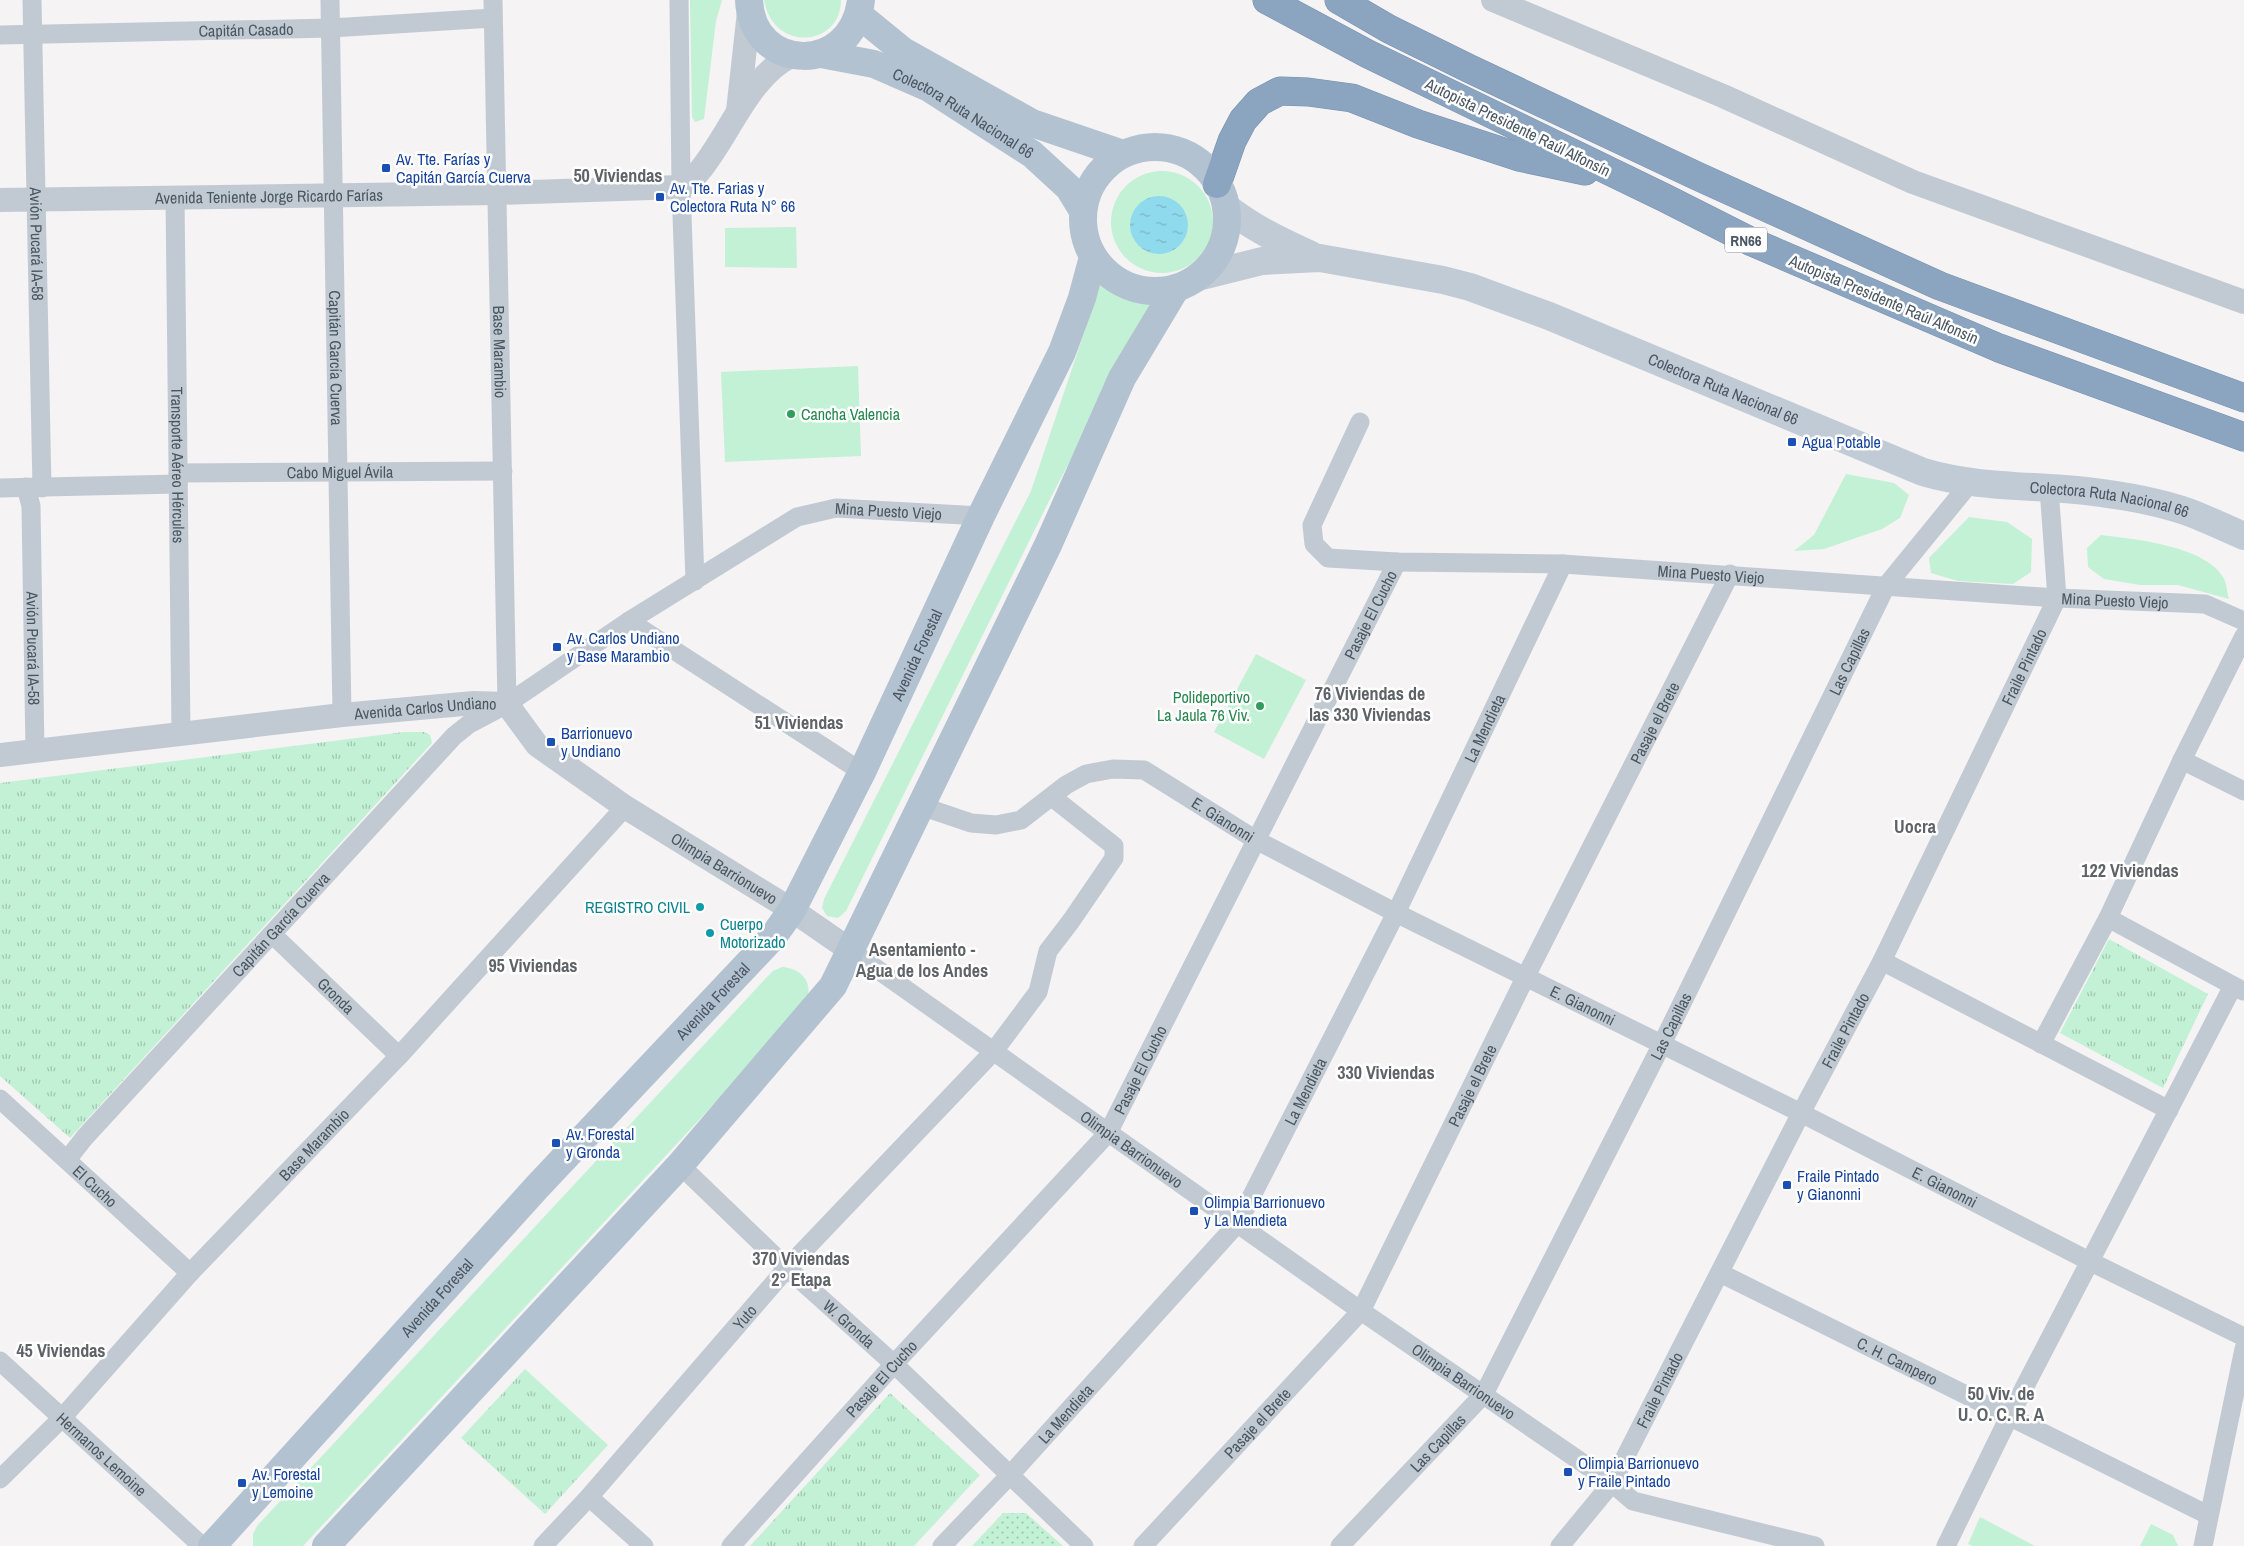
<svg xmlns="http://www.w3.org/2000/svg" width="2244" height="1546" viewBox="0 0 2244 1546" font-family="'Archivo Narrow',sans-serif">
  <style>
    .grass { fill: #c3f1d5 }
    .park { fill: url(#park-tufts) }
    .garden { fill: url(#garden-dots) }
    .water { fill: url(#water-ripples) }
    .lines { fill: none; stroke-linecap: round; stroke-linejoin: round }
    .motorway-casing { stroke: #7690ad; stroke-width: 29 }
    .minor { stroke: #c1cad2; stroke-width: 19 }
    .tertiary { stroke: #c1cad2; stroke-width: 24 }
    .secondary { stroke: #c1cbd6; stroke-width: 28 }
    .primary { stroke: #b3c2d1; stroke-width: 28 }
    .motorway { stroke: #8ba5c1; stroke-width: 28 }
    .transit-dot { fill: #1a4fb4; stroke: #fff; stroke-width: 2 }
    .leisure-dot { fill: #2e9e5b; stroke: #fff; stroke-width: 2 }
    .culture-dot { fill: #0f9aa8; stroke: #fff; stroke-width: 2 }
    .labels { text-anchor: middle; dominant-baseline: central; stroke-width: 5; stroke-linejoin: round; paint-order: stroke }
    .shield { fill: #fff; stroke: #808990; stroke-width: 1 }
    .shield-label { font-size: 15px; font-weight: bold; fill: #4a5661 }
    .street-label { font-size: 16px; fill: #4a5661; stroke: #fff }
    .transit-label { font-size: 16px; fill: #164399; stroke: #fff; text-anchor: start }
    .leisure-label { font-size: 16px; fill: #27864d; stroke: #fff; text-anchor: start }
    .culture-label { font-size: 16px; fill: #0d838f; stroke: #fff; text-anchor: end }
    .neighbourhood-label { font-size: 18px; font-weight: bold; fill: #5f6368; stroke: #fff }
  </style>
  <defs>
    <pattern id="park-tufts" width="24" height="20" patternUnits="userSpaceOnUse" patternTransform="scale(1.25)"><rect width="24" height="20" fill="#c3f1d5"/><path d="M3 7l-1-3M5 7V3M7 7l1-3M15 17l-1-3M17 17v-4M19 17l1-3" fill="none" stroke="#a0c6b0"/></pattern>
    <pattern id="garden-dots" width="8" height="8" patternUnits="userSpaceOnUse" patternTransform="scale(1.25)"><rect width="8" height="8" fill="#c3f1d5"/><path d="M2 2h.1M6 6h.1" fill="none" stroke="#a0c6b0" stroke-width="1.8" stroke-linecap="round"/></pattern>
    <pattern id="water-ripples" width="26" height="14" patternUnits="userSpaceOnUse" patternTransform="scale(1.25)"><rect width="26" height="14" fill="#90daee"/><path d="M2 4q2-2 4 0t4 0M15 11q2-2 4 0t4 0" fill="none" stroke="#78b4c4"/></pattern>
  </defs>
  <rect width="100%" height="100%" fill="#f5f3f3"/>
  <g class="grass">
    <polygon points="690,0 722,0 716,21 704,119 695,122 692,117"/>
    <path d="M764,0H841C841,47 773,53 764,0Z"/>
    <circle cx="1162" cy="222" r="51"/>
    <polygon points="796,227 797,268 725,267 725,228"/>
    <path d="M1101,282C1117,298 1131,302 1153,302L1050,499L846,911L838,918L827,916L822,908L824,899L1031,491Z"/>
    <polygon points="858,366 861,456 725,462 721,372"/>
    <polygon points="1846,474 1894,483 1909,495 1900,518 1882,529 1824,549 1794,551 1814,535"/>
    <polygon points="1969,517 2007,522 2032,539 2031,572 2013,584 1958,581 1931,573 1929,558"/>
    <path d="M2101,535C2134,539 2205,546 2223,577C2227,583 2227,593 2229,599L2178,585H2140L2104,579L2088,567L2087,548Z"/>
    <polygon points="1256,654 1306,680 1264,759 1214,732"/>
    <path d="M782,967C805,969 815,986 804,1007L303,1546H253V1534L257,1526L767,977L773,971Z"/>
    <polygon points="1980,1517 2035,1546 1973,1546 1968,1544"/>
    <polygon points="2151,1524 2173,1535 2178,1546 2140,1546"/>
  </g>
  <g class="park">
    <polygon points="404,732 424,732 430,735 432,743 70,1138 0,1076 0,783"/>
    <polygon points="2109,939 2208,994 2163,1088 2060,1033"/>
    <polygon points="525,1369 608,1445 545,1514 461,1438"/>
    <polygon points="890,1393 980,1475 914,1546 750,1546"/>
  </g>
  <polygon class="garden" points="1003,1513 1026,1513 1063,1546 972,1546"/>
  <circle class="water" cx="1159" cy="225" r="29"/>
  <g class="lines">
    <defs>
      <g id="motorway">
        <polyline points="1267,0 1368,54 1665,198 1752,242 1999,348 2244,437"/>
        <polyline points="1339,0 1389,29 1468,68 1697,176 1940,286 2244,398"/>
        <polyline points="1217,184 1232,141 1243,120 1259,102 1280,91 1308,92 1352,98 1418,124 1519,157 1585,171"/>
      </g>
    </defs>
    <use href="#motorway" class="motorway-casing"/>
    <g class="minor">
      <path id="s1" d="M32,0L42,488"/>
      <path id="s2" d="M330,0L342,715"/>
      <path id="s3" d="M493,0L507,704"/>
      <polyline points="679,0 681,187 695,581"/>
      <path id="s4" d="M0,35L331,28L493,18"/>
      <path id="s5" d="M175,197L181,732"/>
      <path id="s6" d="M1360,422L1312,525L1314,544L1328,558L1397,562L1563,564L2057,598L2205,604L2244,621"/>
      <path id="s7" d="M178,473L503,471"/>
      <path id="s8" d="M26,487L31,506L35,751"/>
      <polyline points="0,488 178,484"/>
      <polyline points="629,621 862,772"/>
      <polyline points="2182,760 2244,791"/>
      <path id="s9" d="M921,806L971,823L996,825L1021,820L1066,785L1086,774L1113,769L1144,770L1256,840L1396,913L1801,1113L2091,1262L2244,1337"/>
      <polyline points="2108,918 2243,991"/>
      <path id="s10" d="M272,934L399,1056"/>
      <path id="s11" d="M850,950L1361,1311L1612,1483L1633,1501L1815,1546"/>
      <polyline points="1882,961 2169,1110"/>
      <polyline points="2041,1044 2108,918 2182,760 2244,636"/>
      <path id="s12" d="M0,1099L190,1273"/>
      <path id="s13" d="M67,1160L85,1137L454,736L469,724L507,704L629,621L797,517L836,508L981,516"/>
      <path id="s14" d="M680,1165L787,1268L894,1364L1084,1546"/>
      <path id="s15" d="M1720,1273L2208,1515"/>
      <path id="s16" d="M0,1361L202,1546"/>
      <path id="s17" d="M0,1479L61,1419L190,1273L399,1056L625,807"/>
      <polyline points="589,1497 644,1546"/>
      <path id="s18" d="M543,1546L589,1497L787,1268L994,1051L1038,992L1048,951L1071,921L1114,858V846L1052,797"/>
      <path id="s19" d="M731,1546L894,1364L1108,1133L1397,562"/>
      <path id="s20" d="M942,1546L1010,1475L1238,1223L1396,913L1563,564"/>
      <path id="s21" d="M1143,1546L1361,1311L1526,976L1730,574"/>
      <path id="s22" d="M1340,1546L1484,1394L1662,1044L1886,586L1970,483"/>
      <path id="s23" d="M1560,1546L1612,1483L1801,1113L1882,961L2057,598L2049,488"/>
      <polyline points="1946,1546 2009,1417 2233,986"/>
      <polyline points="2203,1546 2244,1349"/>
    </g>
    <g class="tertiary">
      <polyline points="1493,0 1723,96 1913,182 2244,302"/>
      <polyline points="738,111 749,12"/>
      <path id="s24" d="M0,200L498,193L681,187C686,183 692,180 696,175C728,140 747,76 793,55"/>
      <path id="s25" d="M0,755L342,715L474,703L507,704L537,745L625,807L792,910L850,950"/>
    </g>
    <g class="secondary">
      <path d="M1226,207C1253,228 1280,241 1311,255"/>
      <path id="s26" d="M1198,277L1262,261L1320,258L1443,280L1470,287L1549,316L1923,472C1977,488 2031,485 2086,491C2120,495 2156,501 2188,512C2207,519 2225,528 2244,536"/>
    </g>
    <g class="primary">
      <path d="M749,0C752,73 852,76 861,0"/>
      <polyline points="859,15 903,51 1032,123 1123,154"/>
      <path id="s27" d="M821,54L874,64L929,88L1032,154L1069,188L1083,211"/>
      <circle cx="1155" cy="219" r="72"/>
      <path id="s28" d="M212,1546L537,1187L772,938L792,910L862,772L981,516L1062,352L1082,298L1093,257"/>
      <polyline points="326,1546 680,1165 833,986 1048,545 1122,378 1176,288"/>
    </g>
    <use href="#motorway" class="motorway"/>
  </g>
  <g class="transit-dot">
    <rect x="381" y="163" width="10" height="10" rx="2.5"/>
    <rect x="655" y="192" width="10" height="10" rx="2.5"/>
    <rect x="1787" y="437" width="10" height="10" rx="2.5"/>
    <rect x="552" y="642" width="10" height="10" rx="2.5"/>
    <rect x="546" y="737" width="10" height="10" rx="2.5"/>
    <rect x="551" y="1138" width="10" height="10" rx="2.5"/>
    <rect x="1782" y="1180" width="10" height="10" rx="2.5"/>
    <rect x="1189" y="1206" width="10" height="10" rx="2.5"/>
    <rect x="1563" y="1467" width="10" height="10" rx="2.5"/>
    <rect x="237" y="1478" width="10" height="10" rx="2.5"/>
  </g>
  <g class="leisure-dot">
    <circle cx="791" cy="414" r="5"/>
    <circle cx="1260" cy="706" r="5"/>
  </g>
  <g class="culture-dot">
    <circle cx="700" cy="907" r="5"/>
    <circle cx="710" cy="933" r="5"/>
  </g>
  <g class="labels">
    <rect class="shield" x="1725" y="227.5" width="42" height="25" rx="4"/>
    <g class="shield-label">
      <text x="1746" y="240">RN66</text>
    </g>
    <g class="street-label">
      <text stroke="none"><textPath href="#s4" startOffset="246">Capitán Casado</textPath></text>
      <text stroke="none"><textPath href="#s27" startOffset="156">Colectora Ruta Nacional 66</textPath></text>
      <text transform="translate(1518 127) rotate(26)">Autopista Presidente Raúl Alfonsín</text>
      <text stroke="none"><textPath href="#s24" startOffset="269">Avenida Teniente Jorge Ricardo Farías</textPath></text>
      <text stroke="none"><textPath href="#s1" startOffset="244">Avión Pucará IA-58</textPath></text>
      <text transform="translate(1884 299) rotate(23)">Autopista Presidente Raúl Alfonsín</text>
      <text stroke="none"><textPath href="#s3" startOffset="352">Base Marambio</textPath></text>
      <text stroke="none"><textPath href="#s2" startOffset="358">Capitán García Cuerva</textPath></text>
      <text stroke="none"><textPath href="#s26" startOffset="550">Colectora Ruta Nacional 66</textPath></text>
      <text stroke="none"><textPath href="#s5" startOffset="268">Transporte Aéreo Hércules</textPath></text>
      <text stroke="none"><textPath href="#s7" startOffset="162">Cabo Miguel Ávila</textPath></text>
      <text stroke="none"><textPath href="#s26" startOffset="955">Colectora Ruta Nacional 66</textPath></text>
      <text stroke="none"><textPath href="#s13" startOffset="1074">Mina Puesto Viejo</textPath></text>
      <text stroke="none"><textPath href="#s6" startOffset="536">Mina Puesto Viejo</textPath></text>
      <text stroke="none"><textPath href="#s6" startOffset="941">Mina Puesto Viejo</textPath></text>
      <text stroke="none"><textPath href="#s19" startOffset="1140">Pasaje El Cucho</textPath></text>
      <text stroke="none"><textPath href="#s8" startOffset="162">Avión Pucará IA-58</textPath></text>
      <text stroke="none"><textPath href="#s28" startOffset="1145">Avenida Forestal</textPath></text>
      <text stroke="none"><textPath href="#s22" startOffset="1028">Las Capillas</textPath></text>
      <text stroke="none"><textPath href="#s23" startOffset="996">Fraile Pintado</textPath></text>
      <text stroke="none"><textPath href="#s25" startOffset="428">Avenida Carlos Undiano</textPath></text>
      <text stroke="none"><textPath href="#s21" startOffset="978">Pasaje el Brete</textPath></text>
      <text stroke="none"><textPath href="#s20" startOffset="991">La Mendieta</textPath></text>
      <text stroke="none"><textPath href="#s9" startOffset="335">E. Gianonni</textPath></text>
      <text stroke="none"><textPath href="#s25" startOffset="785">Olimpia Barrionuevo</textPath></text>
      <text stroke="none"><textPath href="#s13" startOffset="318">Capitán García Cuerva</textPath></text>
      <text stroke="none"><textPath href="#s10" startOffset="89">Gronda</textPath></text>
      <text stroke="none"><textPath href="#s28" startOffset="740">Avenida Forestal</textPath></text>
      <text stroke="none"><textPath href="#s9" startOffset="740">E. Gianonni</textPath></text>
      <text stroke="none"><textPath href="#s22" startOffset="622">Las Capillas</textPath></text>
      <text stroke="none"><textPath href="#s23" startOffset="591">Fraile Pintado</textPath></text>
      <text stroke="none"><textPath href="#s19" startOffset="630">Pasaje El Cucho</textPath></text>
      <text stroke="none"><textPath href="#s21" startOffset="572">Pasaje el Brete</textPath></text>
      <text stroke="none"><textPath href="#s20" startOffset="586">La Mendieta</textPath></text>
      <text stroke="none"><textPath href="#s17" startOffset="459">Base Marambio</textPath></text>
      <text stroke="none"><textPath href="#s11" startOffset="345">Olimpia Barrionuevo</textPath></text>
      <text stroke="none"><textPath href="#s12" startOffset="129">El Cucho</textPath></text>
      <text stroke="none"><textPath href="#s9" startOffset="1145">E. Gianonni</textPath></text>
      <text stroke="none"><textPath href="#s28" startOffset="335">Avenida Forestal</textPath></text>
      <text stroke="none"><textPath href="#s18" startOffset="305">Yuto</textPath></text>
      <text stroke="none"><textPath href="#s14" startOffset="232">W. Gronda</textPath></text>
      <text stroke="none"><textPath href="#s15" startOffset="198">C. H. Campero</textPath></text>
      <text stroke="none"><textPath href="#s19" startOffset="225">Pasaje El Cucho</textPath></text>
      <text stroke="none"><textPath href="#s11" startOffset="750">Olimpia Barrionuevo</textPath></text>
      <text stroke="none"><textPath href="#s23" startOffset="186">Fraile Pintado</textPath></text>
      <text stroke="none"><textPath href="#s20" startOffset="181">La Mendieta</textPath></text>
      <text stroke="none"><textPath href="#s21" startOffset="168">Pasaje el Brete</textPath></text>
      <text stroke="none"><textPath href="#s22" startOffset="142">Las Capillas</textPath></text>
      <text stroke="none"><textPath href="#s16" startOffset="138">Hermanos Lemoine</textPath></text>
    </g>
    <g class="transit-label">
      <text x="396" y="159">Av. Tte. Farías y<tspan x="396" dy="18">Capitán García Cuerva</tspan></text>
      <text x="670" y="188">Av. Tte. Farias y<tspan x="670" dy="18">Colectora Ruta N° 66</tspan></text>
      <text x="1802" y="442">Agua Potable</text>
      <text x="567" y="638">Av. Carlos Undiano<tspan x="567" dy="18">y Base Marambio</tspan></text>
      <text x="561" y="733">Barrionuevo<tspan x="561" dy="18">y Undiano</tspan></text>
      <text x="566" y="1134">Av. Forestal<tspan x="566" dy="18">y Gronda</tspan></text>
      <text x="1797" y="1176">Fraile Pintado<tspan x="1797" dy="18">y Gianonni</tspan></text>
      <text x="1204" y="1202">Olimpia Barrionuevo<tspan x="1204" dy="18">y La Mendieta</tspan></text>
      <text x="1578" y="1463">Olimpia Barrionuevo<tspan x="1578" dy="18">y Fraile Pintado</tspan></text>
      <text x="252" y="1474">Av. Forestal<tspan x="252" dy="18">y Lemoine</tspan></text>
    </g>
    <g class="leisure-label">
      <text x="801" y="414">Cancha Valencia</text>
      <text x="1250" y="697" text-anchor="end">Polideportivo<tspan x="1250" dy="18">La Jaula 76 Viv.</tspan></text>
    </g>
    <g class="culture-label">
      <text x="690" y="907">REGISTRO CIVIL</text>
      <text x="720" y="924" text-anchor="start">Cuerpo<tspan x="720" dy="18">Motorizado</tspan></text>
    </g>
    <g class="neighbourhood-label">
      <text x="618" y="175">50 Viviendas</text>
      <text x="1370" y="693">76 Viviendas de<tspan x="1370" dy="21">las 330 Viviendas</tspan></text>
      <text x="799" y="722">51 Viviendas</text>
      <text x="1915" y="826">Uocra</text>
      <text x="2130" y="870">122 Viviendas</text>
      <text x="922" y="949">Asentamiento -<tspan x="922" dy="21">Agua de los Andes</tspan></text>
      <text x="533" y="965">95 Viviendas</text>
      <text x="1386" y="1072">330 Viviendas</text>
      <text x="801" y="1258">370 Viviendas<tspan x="801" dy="21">2° Etapa</tspan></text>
      <text x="61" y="1350">45 Viviendas</text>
      <text x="2001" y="1393">50 Viv. de<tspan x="2001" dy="21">U. O. C. R. A</tspan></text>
    </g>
  </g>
</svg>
